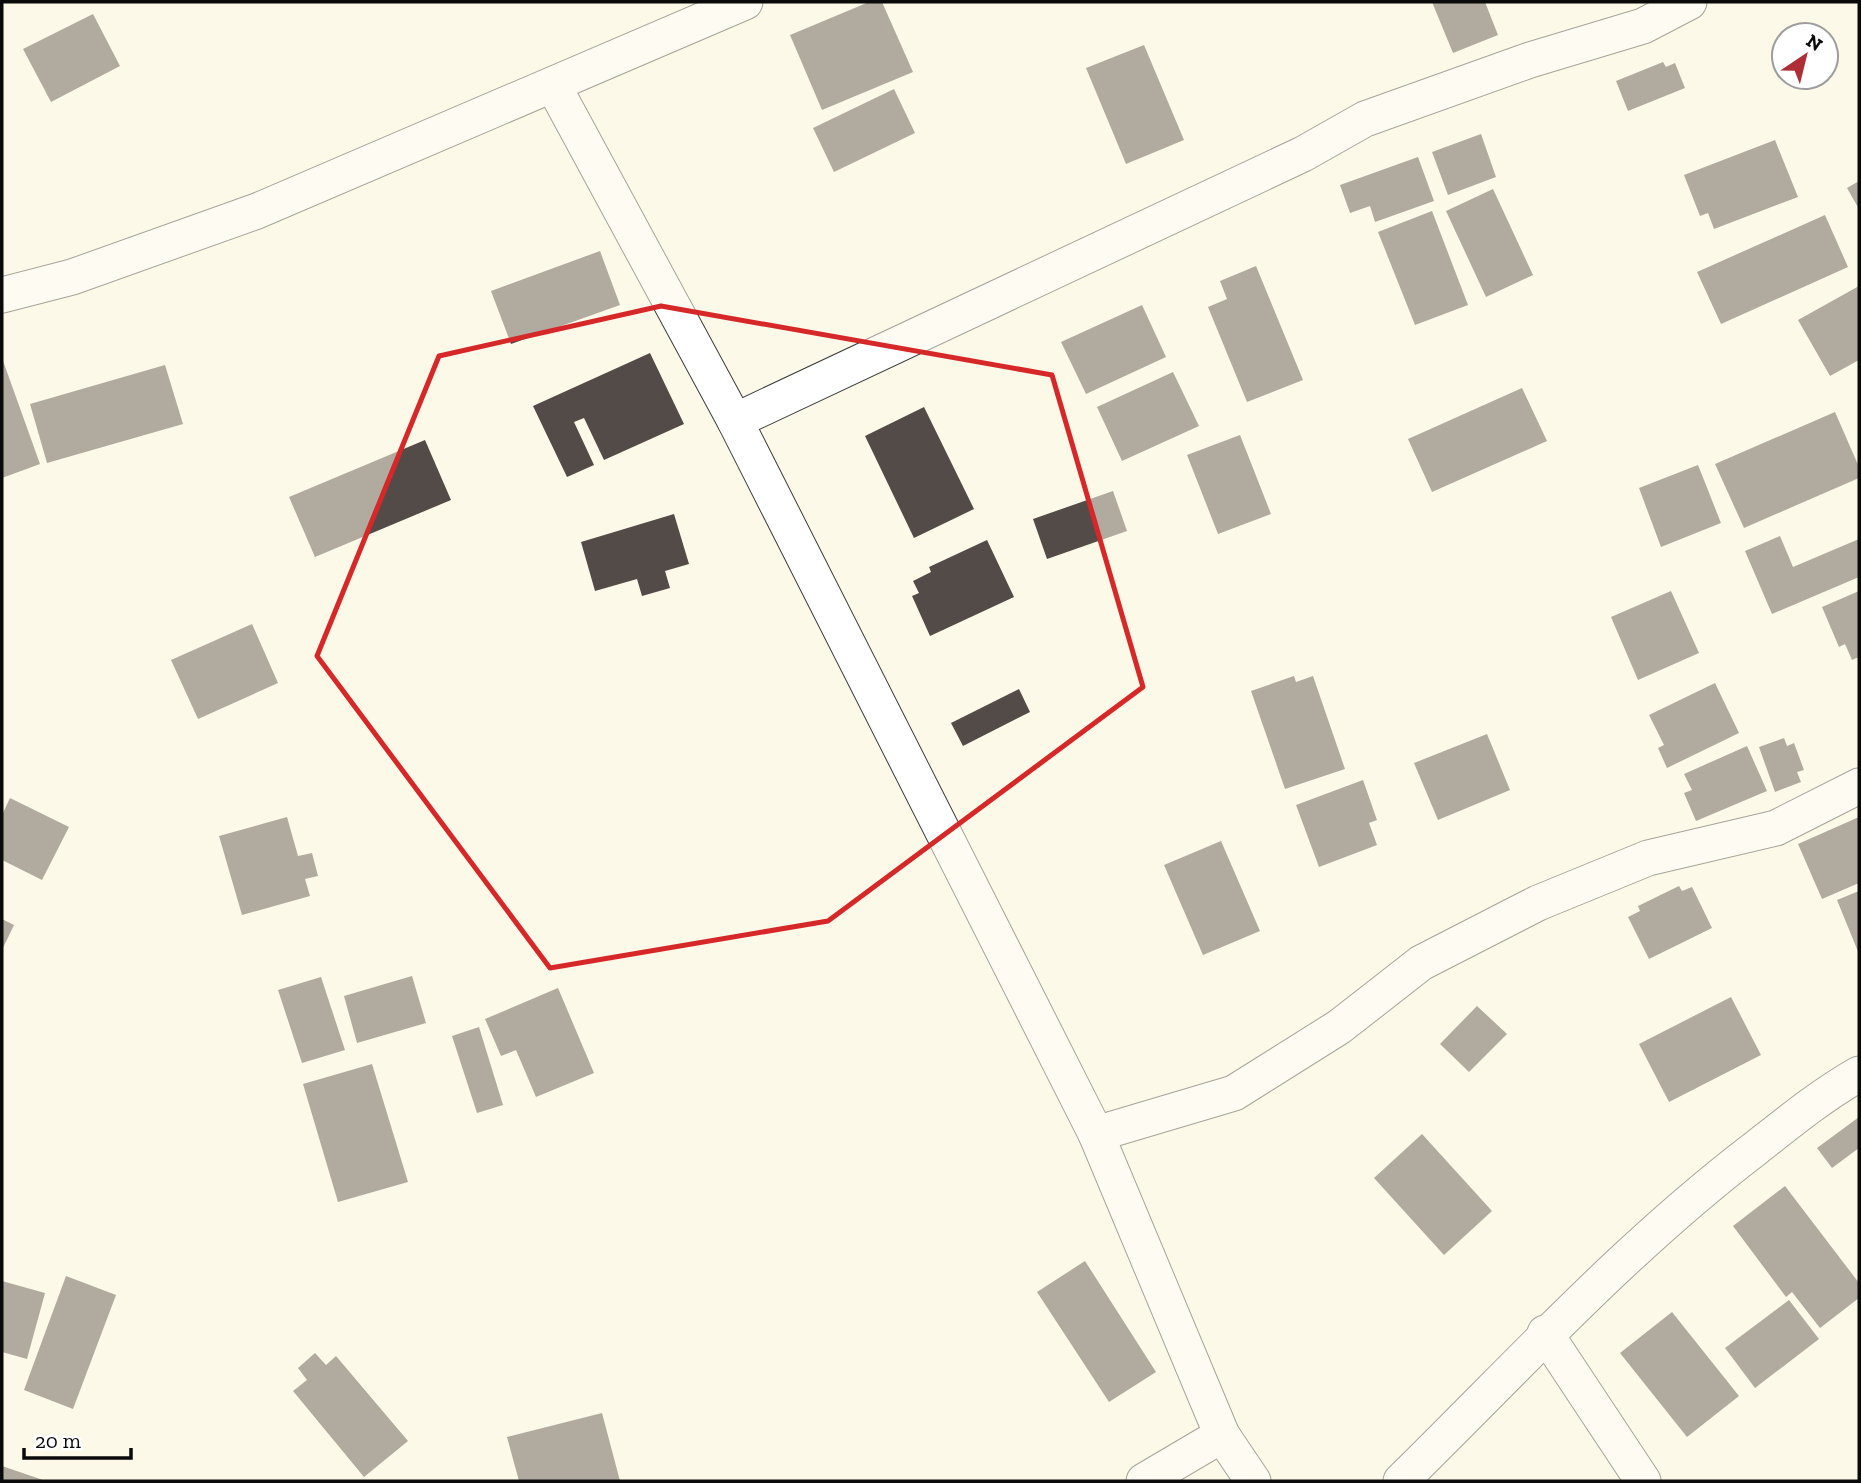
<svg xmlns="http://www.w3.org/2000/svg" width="1861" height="1483" viewBox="0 0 1861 1483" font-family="'Zilla Slab',serif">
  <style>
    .building { fill: #524b47 }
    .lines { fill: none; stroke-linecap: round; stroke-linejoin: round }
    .minor-casing { stroke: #3d3d3d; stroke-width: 37 }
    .minor { stroke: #fff; stroke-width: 35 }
    .marked { fill: none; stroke: #d62828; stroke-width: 5; stroke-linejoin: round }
  </style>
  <rect width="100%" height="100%" fill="#fdf9e8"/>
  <g class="building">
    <polygon points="869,2 882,2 913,72 822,110 790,35"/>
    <polygon points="1432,2 1485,2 1498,35 1453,53"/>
    <polygon points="93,14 120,66 51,102 23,49"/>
    <polygon points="1144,45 1184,140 1126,164 1086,68"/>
    <polygon points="1663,62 1666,67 1675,63 1685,88 1628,111 1616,81"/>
    <polygon points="894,89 915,133 834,172 813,128"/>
    <polygon points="1481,134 1496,177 1448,195 1432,152"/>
    <polygon points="1775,140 1798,197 1714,229 1708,213 1700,216 1684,175"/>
    <polygon points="1418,157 1434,201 1375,222 1370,206 1350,213 1340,185"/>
    <polygon points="1859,181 1859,209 1847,188"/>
    <polygon points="1493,189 1533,275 1486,297 1446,211"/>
    <polygon points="1432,211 1468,305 1415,325 1378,232"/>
    <polygon points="1825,215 1848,267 1721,324 1697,272"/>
    <polygon points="600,251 620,305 511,344 491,291"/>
    <polygon points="1256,266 1303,380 1247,402 1208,307 1227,299 1220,281"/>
    <polygon points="1859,286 1859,360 1830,376 1798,320"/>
    <polygon points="1142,305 1166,357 1086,394 1061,342"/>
    <polygon points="650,353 684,424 604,460 584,418 574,422 594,465 567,477 533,406"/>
    <polygon points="2,358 40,464 2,478"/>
    <polygon points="165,365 183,424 47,463 30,404"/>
    <polygon points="1173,372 1199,426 1122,461 1097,407"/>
    <polygon points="1522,388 1547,441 1432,492 1408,439"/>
    <polygon points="924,407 974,509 914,538 865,436"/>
    <polygon points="1835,412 1859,467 1859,478 1744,528 1715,464"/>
    <polygon points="1240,435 1271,514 1218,534 1187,455"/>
    <polygon points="425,440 451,500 315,557 289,497"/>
    <polygon points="1698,465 1721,523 1661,547 1639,488"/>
    <polygon points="1113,491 1127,531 1047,559 1033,519"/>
    <polygon points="674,514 689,564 665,571 670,588 642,596 637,579 595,591 581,542"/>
    <polygon points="1780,536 1793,567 1859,539 1859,577 1772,614 1745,551"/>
    <polygon points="987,540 1014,597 930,636 912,596 919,593 913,581 931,572 929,567"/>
    <polygon points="1671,591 1699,653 1638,680 1611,617"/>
    <polygon points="1859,591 1859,657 1852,660 1845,644 1839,647 1822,607"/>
    <polygon points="252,624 278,683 198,719 171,660"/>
    <polygon points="1294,676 1296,682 1313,676 1345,769 1285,789 1251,691"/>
    <polygon points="1715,683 1739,733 1667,768 1658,748 1664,745 1649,715"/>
    <polygon points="1019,689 1030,712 963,746 951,723"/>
    <polygon points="1487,734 1510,790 1438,820 1414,763"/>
    <polygon points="1784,738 1787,746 1794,743 1804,770 1797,772 1801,782 1775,792 1759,747"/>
    <polygon points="1747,746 1767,791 1696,821 1684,793 1692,790 1684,774"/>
    <polygon points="1363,780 1377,820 1369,823 1377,845 1319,867 1296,805"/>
    <polygon points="10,798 69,827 42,880 2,860 2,815"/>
    <polygon points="287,817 298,856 312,853 318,876 305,879 310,896 242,915 219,836"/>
    <polygon points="1859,817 1859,883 1822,899 1798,844"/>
    <polygon points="1221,841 1260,931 1203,955 1164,865"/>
    <polygon points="1679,886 1682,891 1692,887 1712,928 1649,959 1628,917 1640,911 1638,906"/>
    <polygon points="1859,891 1859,954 1837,900"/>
    <polygon points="2,919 14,925 2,950"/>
    <polygon points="412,976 426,1023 357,1043 344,996"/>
    <polygon points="321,977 345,1050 302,1063 278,990"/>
    <polygon points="558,988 594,1073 536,1097 516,1050 501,1056 485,1019"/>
    <polygon points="1731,997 1761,1055 1669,1102 1639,1044"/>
    <polygon points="1477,1006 1507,1034 1469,1072 1440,1044"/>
    <polygon points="479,1027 503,1105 477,1113 452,1036"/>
    <polygon points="372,1064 408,1182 338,1202 303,1084"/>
    <polygon points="1859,1117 1859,1148 1832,1168 1817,1148"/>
    <polygon points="1422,1134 1492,1211 1444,1255 1374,1178"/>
    <polygon points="1785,1186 1859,1283 1859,1298 1820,1328 1792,1292 1786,1297 1733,1226"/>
    <polygon points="1085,1261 1156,1372 1109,1402 1037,1292"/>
    <polygon points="66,1276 116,1295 73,1409 24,1390"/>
    <polygon points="2,1281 45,1293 27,1359 2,1352"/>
    <polygon points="1789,1300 1819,1339 1755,1388 1725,1348"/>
    <polygon points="1672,1312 1739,1396 1687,1437 1620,1353"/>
    <polygon points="315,1353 326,1365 336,1356 408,1441 364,1477 293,1391 307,1380 298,1368"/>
    <polygon points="602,1413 620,1481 519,1481 507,1437"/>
    <polygon points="2,1466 46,1481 2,1481"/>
  </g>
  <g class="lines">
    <defs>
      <g id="minor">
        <polyline points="553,85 735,421 1096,1134 1234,1093 1339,1027 1421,963 1538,903 1648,858 1776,828 1859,786"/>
        <polyline points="2,295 72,277 257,211 745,2"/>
        <polyline points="735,421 1303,154 1365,119 1530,60 1643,26 1689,2"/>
        <polyline points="1096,1134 1222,1435 1253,1481"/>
        <polyline points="1545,1333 1643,1481"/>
        <polyline points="1144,1481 1222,1435"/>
        <path d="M1401,1481C1517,1367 1626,1247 1756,1148C1789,1122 1822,1095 1859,1074"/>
      </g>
    </defs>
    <use href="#minor" class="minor-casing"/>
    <use href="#minor" class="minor"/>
  </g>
  <path d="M0 0H1861V1483H0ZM661,306L1052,375L1143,687L828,921L550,968L317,656L439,356Z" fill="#fdf9e8" fill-opacity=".55" fill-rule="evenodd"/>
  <path class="marked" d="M661,306L1052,375L1143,687L828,921L550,968L317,656L439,356Z"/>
  <rect width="1861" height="1483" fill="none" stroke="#0a0a0a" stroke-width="7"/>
  <g transform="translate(1805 56) rotate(35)"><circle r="33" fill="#ffffff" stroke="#9d9d9d" stroke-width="2"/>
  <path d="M0-5L12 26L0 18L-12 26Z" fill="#af2d36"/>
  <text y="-10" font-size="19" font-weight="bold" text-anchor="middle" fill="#0a0a0a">N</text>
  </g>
  <path d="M24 1448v10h107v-10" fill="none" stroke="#0a0a0a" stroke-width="3.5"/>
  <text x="35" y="1448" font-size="21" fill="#0a0a0a" stroke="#ffffff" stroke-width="5" paint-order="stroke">20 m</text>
</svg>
